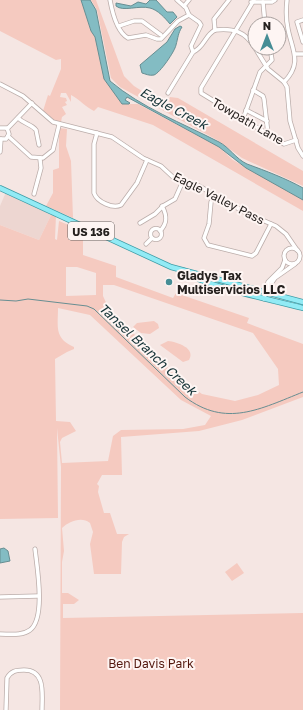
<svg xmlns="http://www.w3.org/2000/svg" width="303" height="710" viewBox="0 0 303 710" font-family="'Golos Text',sans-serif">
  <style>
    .built { fill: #edd6d1 }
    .green { fill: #f5cac0; fill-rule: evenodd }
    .water { fill: #83bcc3; stroke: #678e92 }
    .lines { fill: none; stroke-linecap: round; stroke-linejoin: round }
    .stream { stroke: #678e92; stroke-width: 1 }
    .minor-casing { stroke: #bbadaa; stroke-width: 5 }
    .major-casing { stroke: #3d9ca6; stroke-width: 6 }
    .minor { stroke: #fff; stroke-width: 3.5 }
    .major { stroke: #92ebf5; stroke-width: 4.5 }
    .poi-dot { fill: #468d95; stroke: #fef5f3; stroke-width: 1.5 }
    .labels { text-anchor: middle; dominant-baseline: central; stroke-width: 4; stroke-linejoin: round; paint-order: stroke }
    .shield { fill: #fef5f3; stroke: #67615f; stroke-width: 1 }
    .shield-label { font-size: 11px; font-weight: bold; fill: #26211f }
    .street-label { font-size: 12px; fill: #26211f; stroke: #fef5f3 }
    .poi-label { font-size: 12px; font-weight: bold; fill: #26211f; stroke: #fef5f3; text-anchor: start }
    .park-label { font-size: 12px; fill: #54190f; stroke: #fef5f3 }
    .water-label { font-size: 13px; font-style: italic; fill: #143236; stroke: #fef5f3 }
  </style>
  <rect width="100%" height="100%" fill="#f5e6e3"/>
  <polygon class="built" points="6,192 52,213 39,240 0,225 0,206"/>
  <g class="green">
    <path d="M0,0H81L91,31L95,37L104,79L122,104H138L219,147L233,160L303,200V211L153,125L98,107L94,111C87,108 79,99 71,95V102L66,93H61L60,97L66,98L67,101L65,102L67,105L62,107L66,114L62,117L61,122C54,123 48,115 43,111L48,95L50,96L61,69V59L56,60L0,31Z"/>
    <polygon points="91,0 96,0 124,76 134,86 166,106 170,97 178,98 303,171 303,186 242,158 217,140 120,87 111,78 97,10"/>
    <polygon points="59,128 67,129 66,146 71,161 73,218 46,206 53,193 53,170 59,168"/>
    <path d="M52,213L56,215L55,239L57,240L59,221L83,231V255L116,266V277L173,298L176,293L249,318L247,323L303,344V397L242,420L199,431L121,437L122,475H102L97,484L99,486L98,492L104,513H110L117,534H129L124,537L122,542L121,574H94L90,544L93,532L90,523C82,516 69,521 62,528L64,551L62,562V593H68L79,600L74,604H63V618L303,613V710H60L61,467L57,428L58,518L0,519V225L39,240ZM66,267H77L96,273V295L66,296ZM103,285H114L253,333L278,369L279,385L258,395L235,401L202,394L171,371L109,309L103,296ZM58,308L90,315L181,400L211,416L205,425L183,429L121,430L113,436L108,461L62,463L60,442L62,438L76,431L70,422L56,421L55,359L67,352L74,349V347C54,338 58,327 58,308Z"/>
    <polygon points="154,321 158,324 159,328 150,334 141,333 133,327 137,323"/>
    <path d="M168,341C177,342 196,348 189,360L183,362L160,345Z"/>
    <polygon points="237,563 244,573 232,581 225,572"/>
  </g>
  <g class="water">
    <path d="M81,0H90L96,10L110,81C142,108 182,123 219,142C229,147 236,159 247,164C266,171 285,178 303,188V200L246,168L219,147L127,97L125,100L130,103L129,104H122L104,79L95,37L91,31Z"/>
    <path d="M150,0H156L167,12H173L177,17L170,24C165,18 158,10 150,8C139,5 123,12 116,6V3L131,6L138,2L146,4Z"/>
    <path d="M180,26L182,27C178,33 178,38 176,45C175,51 160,73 154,75C149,76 146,74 142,73L140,65L167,42L175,29Z"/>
    <polygon points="4,548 8,551 10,561 0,563 0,549"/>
  </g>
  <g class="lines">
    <path class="stream" d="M0,300L16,301L28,299L87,306L94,309L185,397C226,428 260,409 303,392"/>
    <defs>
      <g id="minor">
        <path d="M110,0C112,11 117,32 128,38L146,35L157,39H161L178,21L189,15"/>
        <polyline points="177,0 186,8 189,15"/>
        <polyline points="254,0 201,88 201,93 284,144 296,140"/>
        <polyline points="251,2 272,2 275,0"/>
        <polyline points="263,2 265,24"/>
        <polyline points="184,6 189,0"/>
        <polyline points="189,15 199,22 201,25 191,46 193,52"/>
        <polyline points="303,20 297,22 303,42"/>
        <polyline points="119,26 134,21 142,21 161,35"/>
        <path d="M215,30C233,28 245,31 255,48"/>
        <polyline points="215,30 214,19 229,0"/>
        <polyline points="255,48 268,69 284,82 287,87 290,121 298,148 303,156"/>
        <path d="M193,52C204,48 205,35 215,30"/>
        <polyline points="295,54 303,54"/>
        <path d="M284,82C303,63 292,50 288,29C286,20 286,9 287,0"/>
        <polyline points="0,84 23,96 53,122 112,137 143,158 161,166 175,179 199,186 246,213 276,226 286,234 297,250"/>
        <polyline points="253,90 263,96 264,99 268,134"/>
        <polyline points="168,93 193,52"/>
        <polyline points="246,110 267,121"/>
        <path d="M18,118C24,124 31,124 36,130L39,145"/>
        <polyline points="243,119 260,72 272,60 270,48"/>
        <polyline points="0,128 7,128 9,134 6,139 0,139"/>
        <polyline points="7,129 32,103"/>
        <path d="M97,133L94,144V193C97,202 113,209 121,205L137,183L147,160"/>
        <polyline points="8,136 31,157 43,158 53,150 59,125"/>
        <polyline points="0,152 1,139"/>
        <polyline points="34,194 41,168 40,159"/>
        <polyline points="215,195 211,202 209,224 204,238 208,245 252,256 256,253 271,224"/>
        <polyline points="140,223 155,214 163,206 175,199 183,181"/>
        <circle cx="156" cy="234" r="5.5"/>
        <path d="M160,231C168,223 167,215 162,206"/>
        <polyline points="146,244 152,238"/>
        <circle cx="292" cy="256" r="8"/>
        <polyline points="266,291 275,278 295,264"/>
        <polyline points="264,299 268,282 282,268 285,260"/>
        <polyline points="0,597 38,596"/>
        <path d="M0,634C10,634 22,636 30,630C46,618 37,567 35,549"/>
        <path d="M6,710L7,678C11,671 16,670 24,670C46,670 42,694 42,710"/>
      </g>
      <g id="major">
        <polyline points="0,188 171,267 303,302"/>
        <path d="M184,271C193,283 283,303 303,308"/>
      </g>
    </defs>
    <use href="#minor" class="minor-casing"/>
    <use href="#major" class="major-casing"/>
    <use href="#minor" class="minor"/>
    <use href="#major" class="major"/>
  </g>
  <circle class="poi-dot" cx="169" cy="282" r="4"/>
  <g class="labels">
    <rect class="shield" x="68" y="222" width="46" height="18" rx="3"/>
    <g class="shield-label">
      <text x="91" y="231">US 136</text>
    </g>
    <g class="street-label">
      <text transform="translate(248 121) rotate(30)">Towpath Lane</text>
      <text transform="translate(219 198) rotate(27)">Eagle Valley Pass</text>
    </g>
    <g class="poi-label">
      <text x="177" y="275">Gladys Tax<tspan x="177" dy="14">Multiservicios LLC</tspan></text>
    </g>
    <g class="park-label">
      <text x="151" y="663">Ben Davis Park</text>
    </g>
    <g class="water-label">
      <text transform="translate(174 108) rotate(28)">Eagle Creek</text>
      <text transform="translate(148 349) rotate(43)">Tansel Branch Creek</text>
    </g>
  </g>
  <g transform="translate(267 36)"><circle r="19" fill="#fef5f3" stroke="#a8a09e"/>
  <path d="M0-3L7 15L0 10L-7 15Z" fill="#468d95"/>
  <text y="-6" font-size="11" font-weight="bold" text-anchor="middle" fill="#26211f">N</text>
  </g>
</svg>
